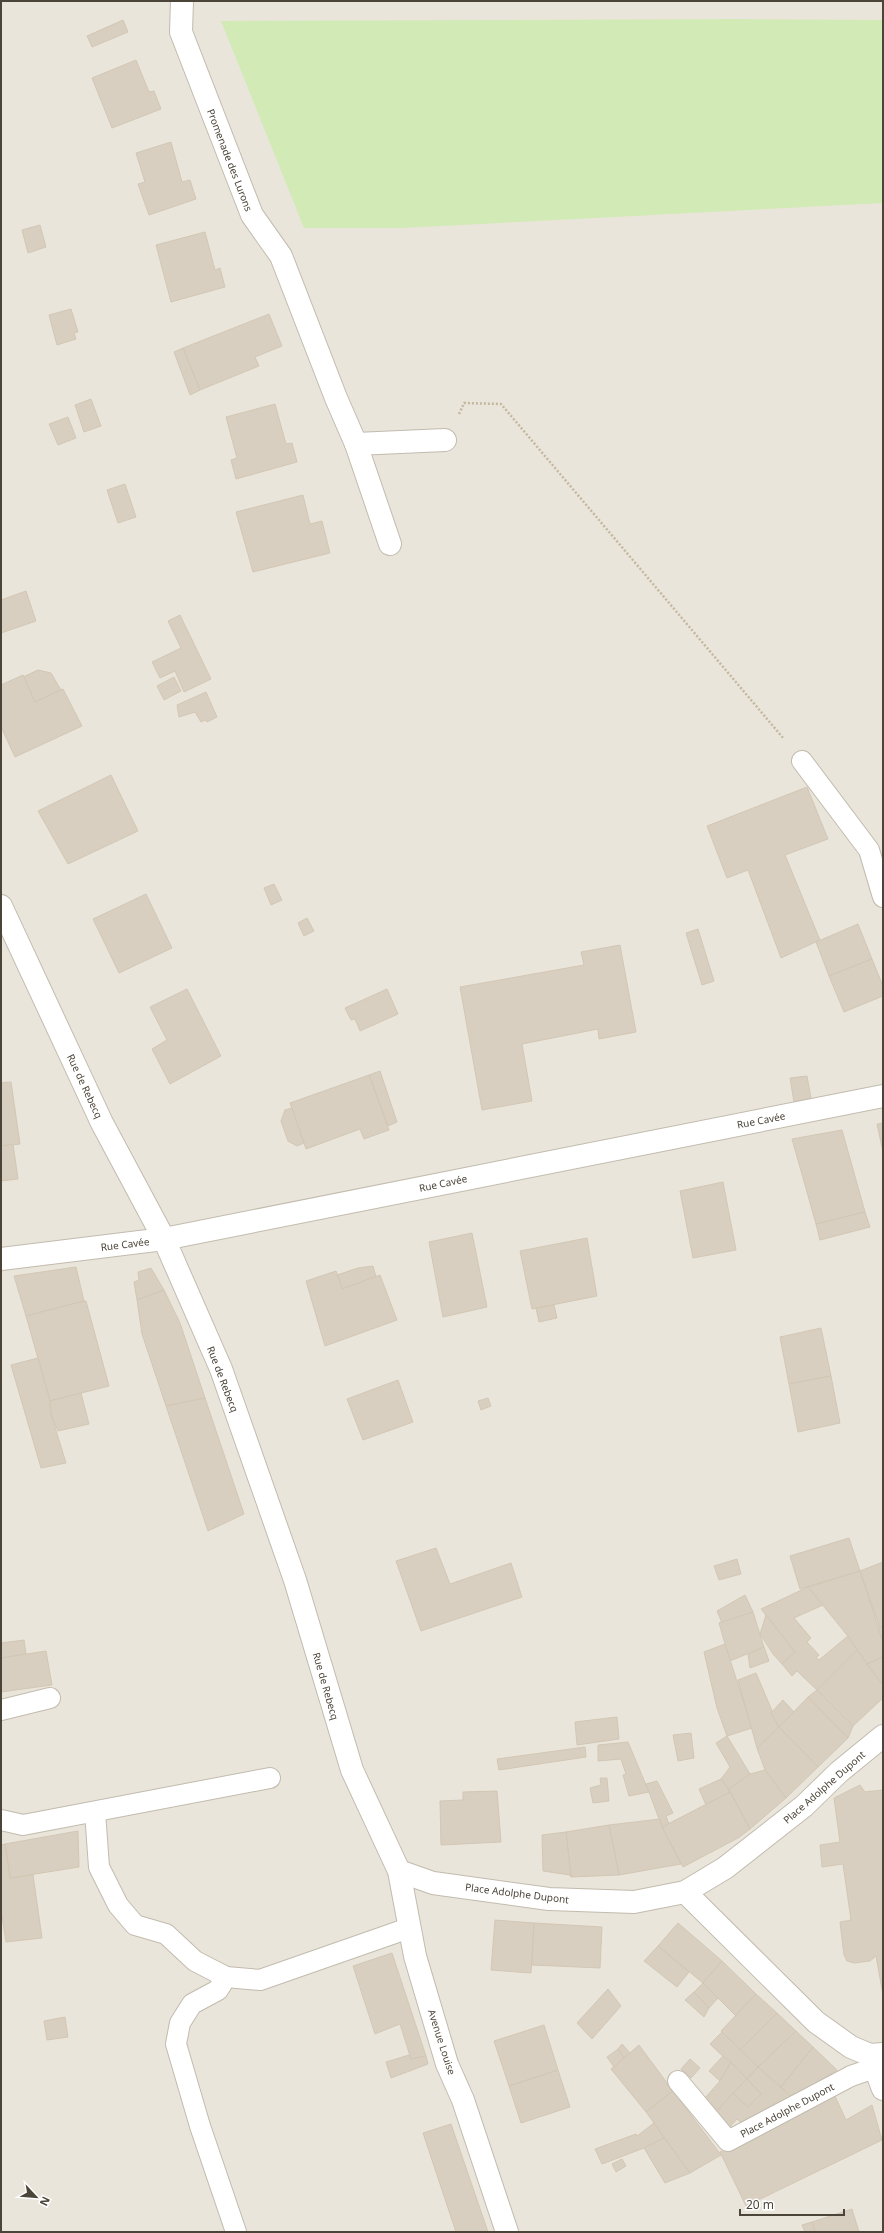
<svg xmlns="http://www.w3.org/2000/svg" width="884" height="2233" viewBox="0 0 884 2233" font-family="'Noto Sans',sans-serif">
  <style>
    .residential { fill: #eae5da }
    .green { fill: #d2eab5 }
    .building { fill: #d8cfc1; stroke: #d3c7b4 }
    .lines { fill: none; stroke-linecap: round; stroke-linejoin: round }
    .lane-casing { stroke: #c2bbae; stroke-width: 22 }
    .street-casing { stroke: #c2bbae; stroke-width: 24 }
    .path { stroke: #c4b79f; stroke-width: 2.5; stroke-dasharray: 2 2; stroke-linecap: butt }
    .lane { stroke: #fff; stroke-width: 20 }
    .street { stroke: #fff; stroke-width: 22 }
    .labels { text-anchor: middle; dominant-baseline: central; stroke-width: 3.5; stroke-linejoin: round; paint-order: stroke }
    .street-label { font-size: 10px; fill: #4b4439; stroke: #fff }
  </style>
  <rect width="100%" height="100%" fill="#f6f3ec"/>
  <rect class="residential" x="1" y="1" width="882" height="2231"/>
  <polygon class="green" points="739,19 883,20 883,203 402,228 304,228 221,21"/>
  <g class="building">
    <polygon points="123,20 128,32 92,47 87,36"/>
    <polygon points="136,60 149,92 154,91 161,109 112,128 92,78"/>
    <polygon points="171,142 182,182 190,180 196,199 149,215 138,184 145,182 136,153"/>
    <polygon points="40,225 46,247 28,253 22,230"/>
    <polygon points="205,232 215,270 220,268 225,287 171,302 156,245"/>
    <polygon points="71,309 78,332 74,333 76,339 57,345 49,315"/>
    <polygon points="269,314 282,346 255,357 259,366 200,390 183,348"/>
    <polygon points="183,348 200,390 190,395 174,352"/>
    <polygon points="91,399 101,426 84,432 75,405"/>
    <polygon points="275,404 286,444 292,443 297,462 236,479 231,460 237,458 226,417"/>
    <polygon points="68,417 76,438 58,445 49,424"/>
    <polygon points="125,484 136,517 118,523 107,490"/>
    <polygon points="303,495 310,524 322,521 330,553 253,572 236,512"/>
    <polygon points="26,591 36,621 1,633 1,600"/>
    <polygon points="180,615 211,679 184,692 175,671 160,678 152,662 181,648 168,621"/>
    <polygon points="38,670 51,673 61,690 35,702 23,677"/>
    <polygon points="23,675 35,702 63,689 82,726 15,757 1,727 1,685"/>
    <polygon points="174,677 181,691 164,700 157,686"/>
    <polygon points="206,692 217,717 207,722 205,720 201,722 195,712 179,717 177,705"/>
    <polygon points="111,775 138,831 68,864 38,811"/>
    <polygon points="807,787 828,839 785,855 820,940 781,958 748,870 727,878 707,826"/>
    <polygon points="274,884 282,900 271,905 264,888"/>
    <polygon points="146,894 172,948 119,973 93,919"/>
    <polygon points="307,918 314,931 304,936 298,923"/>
    <polygon points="858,924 872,959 829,976 816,942"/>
    <polygon points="698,929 714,981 702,985 686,933"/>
    <polygon points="620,945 636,1032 599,1039 598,1029 522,1044 532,1101 482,1110 460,987 584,965 581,952"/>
    <polygon points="872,959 883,986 883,996 844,1012 829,976"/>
    <polygon points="187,989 221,1056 170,1084 152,1049 167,1040 150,1007"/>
    <polygon points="387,989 398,1014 360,1031 355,1019 351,1020 345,1008"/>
    <polygon points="380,1071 397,1122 388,1126 369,1075"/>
    <polygon points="369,1075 389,1130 364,1139 360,1129 306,1149 290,1103"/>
    <polygon points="807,1076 811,1098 794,1102 790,1078"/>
    <polygon points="11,1082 20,1144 1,1146 1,1083"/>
    <polygon points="292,1108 304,1143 297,1146 288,1141 281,1121 285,1110"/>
    <polygon points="883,1123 883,1152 877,1124"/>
    <polygon points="842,1130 865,1212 816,1224 792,1139"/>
    <polygon points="13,1144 18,1179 1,1181 1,1146"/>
    <polygon points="723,1182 736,1250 693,1258 680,1191"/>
    <polygon points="865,1212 870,1227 820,1240 816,1224"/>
    <polygon points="472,1233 487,1307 443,1317 429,1242"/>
    <polygon points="587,1238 597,1296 532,1309 520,1251"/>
    <polygon points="373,1266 376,1277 342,1289 337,1275 358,1268"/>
    <polygon points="76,1267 84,1301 26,1316 14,1276"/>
    <polygon points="151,1268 164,1290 137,1300 134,1282 139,1280 138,1272"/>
    <polygon points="336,1271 342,1289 380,1275 397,1320 325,1346 306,1281"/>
    <polygon points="164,1290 180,1323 205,1398 166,1406 142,1334 137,1300"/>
    <polygon points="84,1301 86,1301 109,1386 50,1401 26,1316"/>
    <polygon points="554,1305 557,1318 539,1322 536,1308"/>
    <polygon points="821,1328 831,1376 789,1384 780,1337"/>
    <polygon points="38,1358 50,1401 51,1414 66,1463 41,1468 11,1365"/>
    <polygon points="831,1376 840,1423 798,1432 789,1384"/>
    <polygon points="398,1380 413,1422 363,1440 347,1399"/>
    <polygon points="81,1393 89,1424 58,1431 51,1414 50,1401"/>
    <polygon points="205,1398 244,1514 208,1531 166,1406"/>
    <polygon points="488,1398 491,1406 481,1410 478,1401"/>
    <polygon points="849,1538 860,1571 800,1589 790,1556"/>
    <polygon points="436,1548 450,1584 511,1563 522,1597 421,1631 396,1561"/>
    <polygon points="737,1559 741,1574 719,1580 714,1566"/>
    <polygon points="883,1562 883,1626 880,1628 860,1571"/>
    <polygon points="860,1571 883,1642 883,1657 867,1664 847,1635 808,1587"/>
    <polygon points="808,1587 823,1605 794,1618 811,1638 807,1642 819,1655 816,1658 819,1660 848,1636 857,1650 817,1690 797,1671 792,1676 782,1664 795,1652 761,1609"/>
    <polygon points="745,1595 753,1612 722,1623 717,1611"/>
    <polygon points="753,1612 764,1647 730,1661 719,1623"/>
    <polygon points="766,1615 795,1652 782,1664 773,1654 760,1634"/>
    <polygon points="883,1626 883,1642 878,1628"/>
    <polygon points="24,1640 26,1654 1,1658 1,1643"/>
    <polygon points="725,1644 752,1728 727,1736 717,1708 704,1652"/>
    <polygon points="764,1647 769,1661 750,1668 748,1654"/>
    <polygon points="857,1650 883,1685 883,1698 853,1726 817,1690"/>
    <polygon points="46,1651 52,1685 1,1692 1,1658"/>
    <polygon points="883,1657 883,1685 867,1664"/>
    <polygon points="756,1673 779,1727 757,1748 738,1680"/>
    <polygon points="817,1690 853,1726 848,1738 808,1697"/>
    <polygon points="808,1697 848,1738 818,1767 779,1727"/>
    <polygon points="783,1700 794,1712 779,1727 771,1713"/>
    <polygon points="617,1717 619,1739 577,1745 575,1722"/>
    <polygon points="779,1727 818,1767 786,1798 765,1770 757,1748"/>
    <polygon points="691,1733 694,1758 678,1761 673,1735"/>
    <polygon points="727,1736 750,1774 729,1789 721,1779 730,1767 716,1743"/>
    <polygon points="628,1742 649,1792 629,1796 623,1775 626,1774 621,1759 598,1761 598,1745"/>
    <polygon points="585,1747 586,1757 499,1770 497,1759"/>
    <polygon points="765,1770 786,1798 750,1829 729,1789 750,1774"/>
    <polygon points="600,1778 607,1778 609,1801 593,1803 590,1788 601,1785"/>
    <polygon points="721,1779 730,1792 706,1805 699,1789"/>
    <polygon points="657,1781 673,1813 666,1816 669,1824 662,1827 646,1784"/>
    <polygon points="860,1785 865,1792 883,1790 883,1995 876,1956 870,1961 854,1963 847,1961 844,1955 840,1922 851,1920 843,1864 822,1867 820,1845 840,1842 834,1798"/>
    <polygon points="497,1791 501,1842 441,1845 440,1801 463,1800 463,1792"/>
    <polygon points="730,1792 750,1829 738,1838 683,1867 662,1827"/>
    <polygon points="660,1819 662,1827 681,1864 619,1875 609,1825"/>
    <polygon points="609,1825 619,1875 571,1877 566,1832"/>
    <polygon points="78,1831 79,1867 10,1878 5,1844"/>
    <polygon points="566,1832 571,1877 570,1875 543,1871 542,1835"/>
    <polygon points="5,1844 10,1878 33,1875 42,1938 6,1942 1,1910 1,1845"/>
    <polygon points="495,1920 534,1923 531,1973 491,1970"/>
    <polygon points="534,1923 602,1927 600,1968 532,1965"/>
    <polygon points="678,1923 722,1961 703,1983 658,1946"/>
    <polygon points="658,1946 689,1972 677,1987 644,1961"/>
    <polygon points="392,1953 426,2056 411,2059 400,2024 375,2034 353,1966"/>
    <polygon points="722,1961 756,1994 736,2016 703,1983"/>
    <polygon points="703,1983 718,1998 709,2008 694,1992"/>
    <polygon points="608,1989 621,2006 592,2039 577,2023"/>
    <polygon points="694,1992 709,2008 704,2017 685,2000"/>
    <polygon points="756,1994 777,2013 740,2050 721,2031"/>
    <polygon points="777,2013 796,2031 758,2067 740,2050"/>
    <polygon points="65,2017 68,2037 47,2040 44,2021"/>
    <polygon points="544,2025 558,2070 509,2086 494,2041"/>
    <polygon points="796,2031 813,2047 781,2087 758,2067"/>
    <polygon points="722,2032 758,2067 747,2079 710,2044"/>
    <polygon points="622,2044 630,2053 624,2058 618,2049"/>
    <polygon points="639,2045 673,2091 646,2112 611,2069"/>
    <polygon points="813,2047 837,2070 792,2098 781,2087"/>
    <polygon points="618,2049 624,2058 614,2067 607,2057"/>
    <polygon points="409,2055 411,2059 426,2056 428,2064 391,2078 386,2062"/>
    <polygon points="723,2056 731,2062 720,2081 709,2071"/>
    <polygon points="690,2059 700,2068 691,2078 681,2069"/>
    <polygon points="731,2062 747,2079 716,2112 705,2098 720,2081"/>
    <polygon points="758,2067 792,2098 745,2126 737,2119 729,2128 716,2112 733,2093 748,2107 761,2094 747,2079"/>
    <polygon points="558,2070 570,2107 521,2123 509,2086"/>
    <polygon points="747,2079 761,2094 748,2107 733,2093"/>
    <polygon points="673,2091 721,2155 690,2173 646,2112"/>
    <polygon points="833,2092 846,2120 872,2105 882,2140 746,2206 720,2152"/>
    <polygon points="654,2123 664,2138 644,2148 602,2164 595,2149 636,2134 637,2136"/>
    <polygon points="451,2124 464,2162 488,2232 456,2232 423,2133"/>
    <polygon points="664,2138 690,2173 665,2183 644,2148"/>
    <polygon points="622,2159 626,2166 616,2172 612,2164"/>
    <polygon points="852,2209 859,2232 815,2232 812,2222"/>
    <polygon points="812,2222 815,2232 805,2232 802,2225"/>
  </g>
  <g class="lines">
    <defs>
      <g id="lane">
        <polyline points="802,761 869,850 883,897"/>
        <polyline points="1,1710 50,1698"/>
        <polyline points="95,1812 99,1867 118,1905 135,1925 166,1934 195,1961 226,1977 260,1980 409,1928"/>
        <polyline points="1,1820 23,1825 270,1778"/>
        <polyline points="226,1977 218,1990 192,2004 180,2023 176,2044 200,2126 236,2232"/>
        <polyline points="678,2081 728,2141 851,2076 874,2068"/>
      </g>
      <g id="street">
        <polyline points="182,1 181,32 252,215 281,256 336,398 356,444 390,544"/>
        <polyline points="356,444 445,440"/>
        <polyline points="1,906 102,1123 164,1239 221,1369 295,1580 352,1770 399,1871 415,1956 447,2064 463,2100 507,2232"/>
        <polyline points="1,1259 164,1239 883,1096"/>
        <polyline points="399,1871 433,1883 549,1899 634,1902 685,1892 725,1868 804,1806 839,1772 883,1736"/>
        <polyline points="685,1892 816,2022 851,2047 870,2055 883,2054"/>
        <polyline points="870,2055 883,2089"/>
      </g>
    </defs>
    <use href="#lane" class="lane-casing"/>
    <use href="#street" class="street-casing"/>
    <polyline class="path" points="459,414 464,403 501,404 784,739"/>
    <use href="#lane" class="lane"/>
    <use href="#street" class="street"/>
  </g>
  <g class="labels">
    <g class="street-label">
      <text transform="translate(230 160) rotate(69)">Promenade des Lurons</text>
      <text transform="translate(85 1086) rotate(65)">Rue de Rebecq</text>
      <text transform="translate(761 1120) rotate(-11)">Rue Cavée</text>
      <text transform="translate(443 1183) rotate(-12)">Rue Cavée</text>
      <text transform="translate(125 1244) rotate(-7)">Rue Cavée</text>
      <text transform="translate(223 1379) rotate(69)">Rue de Rebecq</text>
      <text transform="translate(326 1686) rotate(74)">Rue de Rebecq</text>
      <text transform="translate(824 1787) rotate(-41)">Place Adolphe Dupont</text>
      <text transform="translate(517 1893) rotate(7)">Place Adolphe Dupont</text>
      <text transform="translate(442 2042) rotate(72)">Avenue Louise</text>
      <text transform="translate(787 2110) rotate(-28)">Place Adolphe Dupont</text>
    </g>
  </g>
  <rect width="884" height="2233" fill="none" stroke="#4b4439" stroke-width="4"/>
  <g transform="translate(36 2197) rotate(116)" stroke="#ffffff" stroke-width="3" paint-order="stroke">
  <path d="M0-3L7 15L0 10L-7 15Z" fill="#4b4439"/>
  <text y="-6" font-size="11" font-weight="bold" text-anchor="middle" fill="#4b4439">N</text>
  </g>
  <path d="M740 2209v6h104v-6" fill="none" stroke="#4b4439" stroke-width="2"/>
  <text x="746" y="2209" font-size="12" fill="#4b4439" stroke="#ffffff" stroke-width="3" paint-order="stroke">20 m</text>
</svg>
